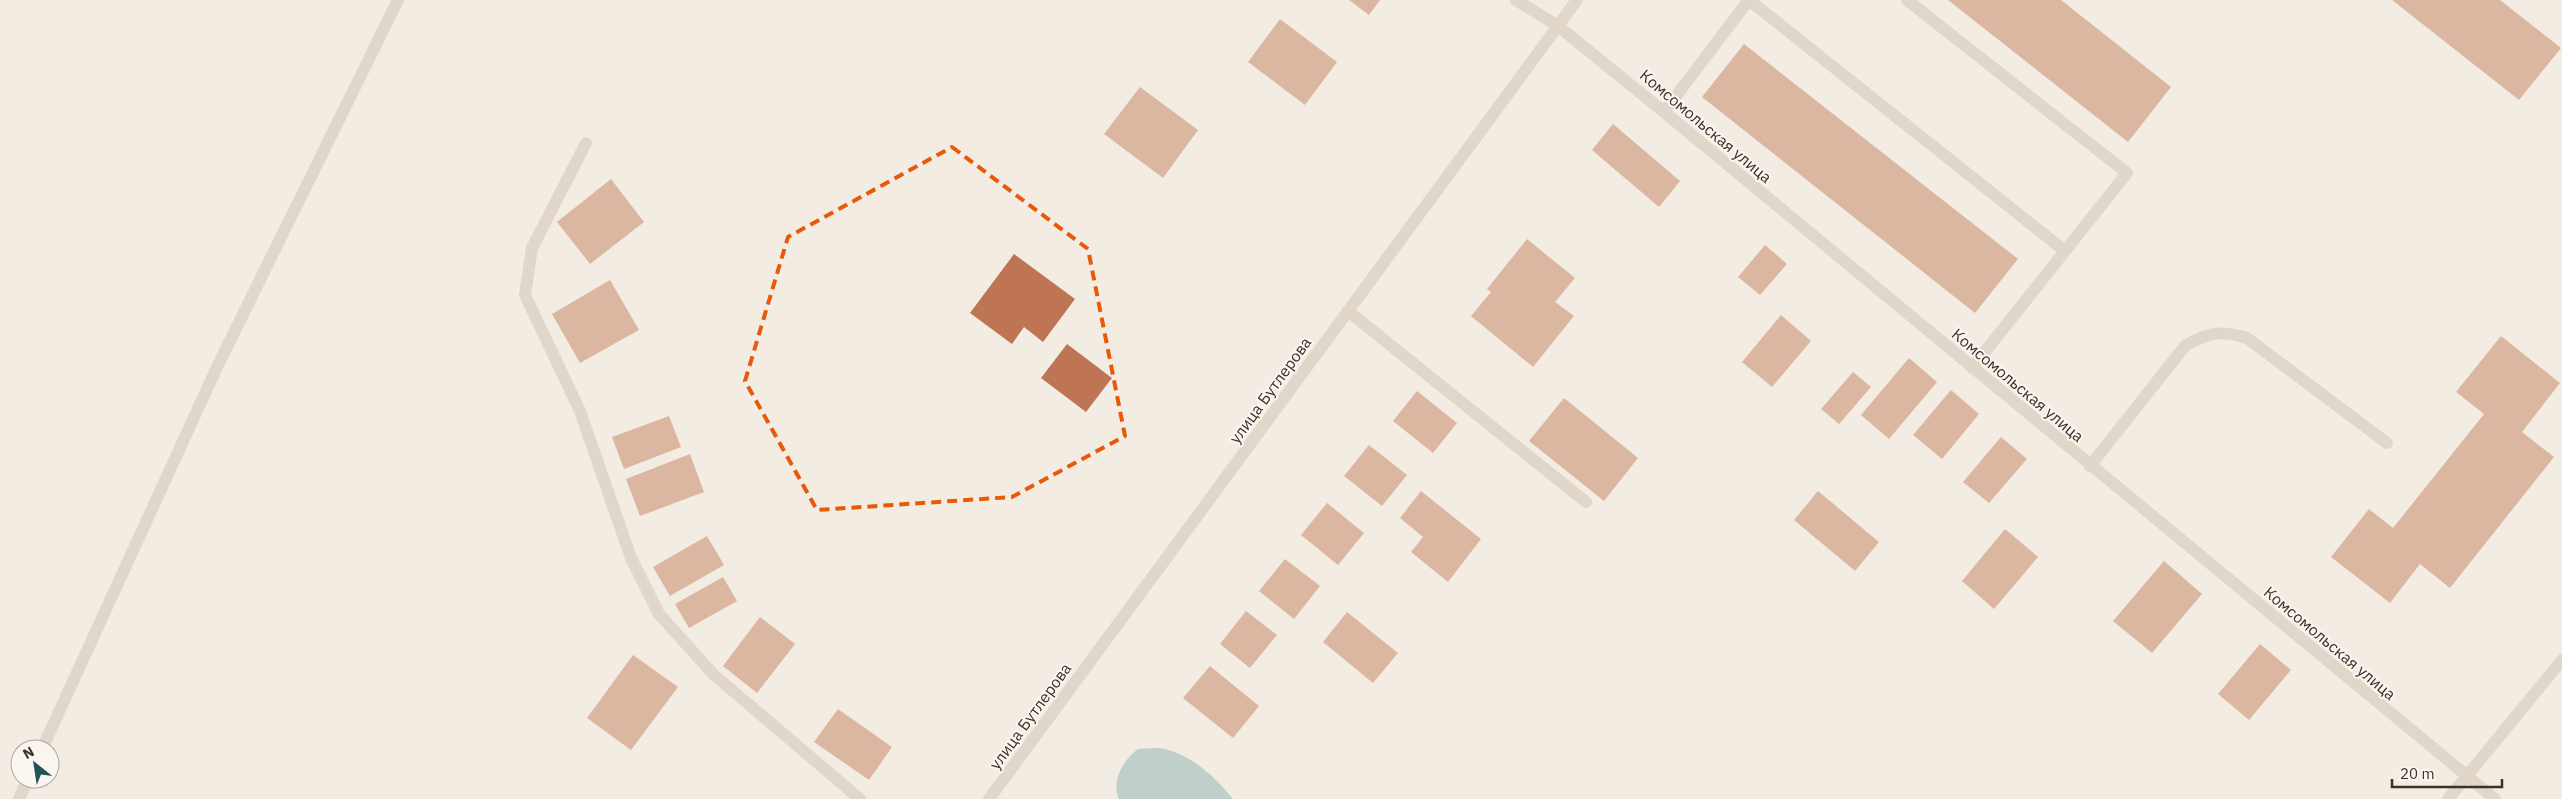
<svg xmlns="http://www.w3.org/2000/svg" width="2562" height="799" viewBox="0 0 2562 799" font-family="'IBM Plex Sans',sans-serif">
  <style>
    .water { fill: #83aaae }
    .building { fill: #bf7554 }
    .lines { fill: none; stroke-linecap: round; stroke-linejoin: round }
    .service { stroke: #cbbdae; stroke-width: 12 }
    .minor { stroke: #cbbdae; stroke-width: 12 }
    .marked { fill: none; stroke: #e8590c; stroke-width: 4; stroke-dasharray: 10 6; stroke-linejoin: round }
    .labels { text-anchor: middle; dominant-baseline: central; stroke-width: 4; stroke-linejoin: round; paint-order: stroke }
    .street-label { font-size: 16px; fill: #3a312c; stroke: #faf6ef }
  </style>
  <rect width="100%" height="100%" fill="#f3ece2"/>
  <path class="water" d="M1138,749C1146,749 1157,747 1165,749C1193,756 1216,778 1233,799H1119C1111,781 1123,760 1138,749Z"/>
  <g class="building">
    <polygon points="1349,0 1380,0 1369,15"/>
    <polygon points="1948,0 2061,0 2171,87 2128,142"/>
    <polygon points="2392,0 2500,0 2561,48 2519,100"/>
    <polygon points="1280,19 1337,62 1305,105 1248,62"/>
    <polygon points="1744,44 2018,259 1975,313 1702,97"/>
    <polygon points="1140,87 1198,130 1163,178 1104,134"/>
    <polygon points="1613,124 1680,181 1659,207 1592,150"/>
    <polygon points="611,179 644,222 590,264 557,222"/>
    <polygon points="1527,239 1575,278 1555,302 1574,316 1533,367 1471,316 1491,292 1487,289"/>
    <polygon points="1765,245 1787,264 1760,295 1738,277"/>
    <polygon points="1014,254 1075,299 1043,342 1024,327 1012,344 970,313"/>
    <polygon points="610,280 639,330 580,363 552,314"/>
    <polygon points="1781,315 1811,341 1772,387 1742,362"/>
    <polygon points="2501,336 2560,383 2522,432 2554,457 2450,588 2420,564 2390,603 2331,557 2369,509 2393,528 2484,414 2456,392"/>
    <polygon points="1067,344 1112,378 1086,412 1041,378"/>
    <polygon points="1909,358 1937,382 1889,439 1861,415"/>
    <polygon points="1853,372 1871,387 1839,424 1821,409"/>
    <polygon points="1951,390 1979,414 1942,459 1913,435"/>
    <polygon points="1417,391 1457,423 1433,453 1393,421"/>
    <polygon points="1564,398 1638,458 1604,501 1529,441"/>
    <polygon points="669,416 681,447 624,469 612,437"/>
    <polygon points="2001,437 2027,459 1989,503 1963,482"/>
    <polygon points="1369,445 1407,475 1382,506 1344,476"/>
    <polygon points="690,454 704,492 640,516 626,479"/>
    <polygon points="1421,491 1481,539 1448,582 1411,552 1423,537 1400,518"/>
    <polygon points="1818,491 1879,542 1855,571 1794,520"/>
    <polygon points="1327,503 1364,533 1338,565 1301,535"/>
    <polygon points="2005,529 2038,557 1994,609 1962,581"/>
    <polygon points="707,536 724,565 670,596 653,567"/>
    <polygon points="1285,559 1320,586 1294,619 1259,591"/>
    <polygon points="2164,561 2202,594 2152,653 2113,621"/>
    <polygon points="723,577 737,601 689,628 675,604"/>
    <polygon points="1246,611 1277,635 1250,668 1220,644"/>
    <polygon points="1347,612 1398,653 1373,683 1323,642"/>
    <polygon points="760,617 795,644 757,693 723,666"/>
    <polygon points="2260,644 2291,670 2249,720 2218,694"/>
    <polygon points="633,655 678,687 631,750 587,718"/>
    <polygon points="1210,666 1259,706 1233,738 1183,698"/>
    <polygon points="838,709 892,747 869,780 814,742"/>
  </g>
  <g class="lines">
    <g class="service">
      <polyline points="1749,0 2065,251"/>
      <polyline points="1907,0 2127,173 1972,368"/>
      <polyline points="1664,112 1748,1"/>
      <polyline points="586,143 532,248 525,295 580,411 631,558 659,614 713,674 860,799"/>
      <polyline points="1348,311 1586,502"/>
      <path d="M2090,466L2185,346C2209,332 2221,330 2247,338L2387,443"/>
    </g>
    <g class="minor">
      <polyline points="1516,0 1558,26 1664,112 2495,799"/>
      <polyline points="42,749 218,365 398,0"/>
      <polyline points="19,799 28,779"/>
      <polyline points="989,799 1577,0"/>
      <polyline points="2448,799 2562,660"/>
    </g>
  </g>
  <path d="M0 0H2562V799H0ZM952,147L1088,249L1125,436L1012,497L817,510L745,381L788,237Z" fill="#f3ece2" fill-opacity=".55" fill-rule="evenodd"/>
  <path class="marked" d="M952,147L1088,249L1125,436L1012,497L817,510L745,381L788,237Z"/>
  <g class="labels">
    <g class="street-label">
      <text transform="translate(1706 126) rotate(40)">Комсомольская улица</text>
      <text transform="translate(2018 385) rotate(40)">Комсомольская улица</text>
      <text transform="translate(1270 390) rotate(-54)">улица Бутлерова</text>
      <text transform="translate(2330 643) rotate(40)">Комсомольская улица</text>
      <text transform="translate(1030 716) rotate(-54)">улица Бутлерова</text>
    </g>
  </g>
  <g transform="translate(35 764) rotate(330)"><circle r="24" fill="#faf6ef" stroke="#ada7a1"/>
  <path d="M0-4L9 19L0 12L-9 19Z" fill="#245259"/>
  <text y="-8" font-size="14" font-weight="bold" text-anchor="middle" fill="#3a312c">N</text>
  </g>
  <path d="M2392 779v8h110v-8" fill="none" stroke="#3a312c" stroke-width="2.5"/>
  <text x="2400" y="779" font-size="15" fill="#3a312c" stroke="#faf6ef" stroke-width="4" paint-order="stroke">20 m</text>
</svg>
